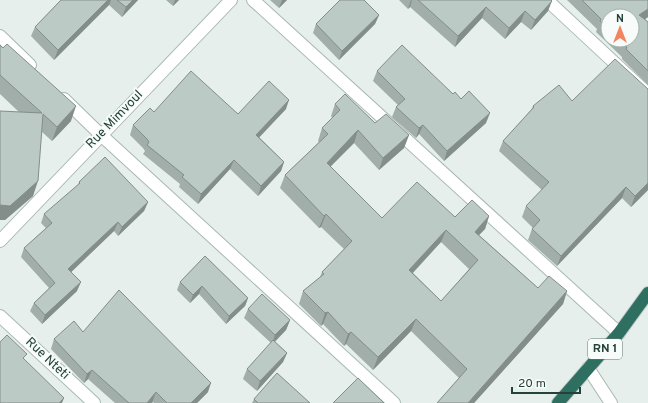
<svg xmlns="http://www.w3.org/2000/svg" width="648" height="403" viewBox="0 0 648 403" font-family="Overpass,sans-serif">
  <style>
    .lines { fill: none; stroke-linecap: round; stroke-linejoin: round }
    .minor-casing { stroke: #a8b8b2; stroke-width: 14 }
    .highway-casing { stroke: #c2cac8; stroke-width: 14 }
    .minor { stroke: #fff; stroke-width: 12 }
    .highway { stroke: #2f6f62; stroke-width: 12 }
    .wall { fill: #a1aea9; fill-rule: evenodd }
    .shaded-wall { fill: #838d89 }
    .building { fill: #bbcac4; stroke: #838d89; fill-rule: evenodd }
    .labels { text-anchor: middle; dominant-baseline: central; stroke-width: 4; stroke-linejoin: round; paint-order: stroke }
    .shield { fill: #f7fbf9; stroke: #637a73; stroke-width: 1 }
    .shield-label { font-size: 12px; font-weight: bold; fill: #24423a }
    .street-label { font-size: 13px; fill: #24423a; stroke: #f7fbf9 }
  </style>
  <rect width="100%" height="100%" fill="#e6efeb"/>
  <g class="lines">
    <defs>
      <g id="minor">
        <polyline points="253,0 619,333"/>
        <polyline points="547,0 648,94"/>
        <polyline points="0,36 30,65"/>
        <polyline points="64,99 101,135 394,403"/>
        <polyline points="0,241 231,0"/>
        <polyline points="0,316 94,403"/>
        <polyline points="588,368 611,403"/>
      </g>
      <polyline id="highway" points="558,403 619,333 648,293"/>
    </defs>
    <use href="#minor" class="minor-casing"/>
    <use href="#highway" class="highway-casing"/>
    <use href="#minor" class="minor"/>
    <use href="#highway" class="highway"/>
  </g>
  <g class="wall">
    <polygon points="61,0 138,0 122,17 109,5 54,60 31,36 35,27"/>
    <polygon points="166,0 179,0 173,6"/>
    <polygon points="270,0 287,0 279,8"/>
    <polygon points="399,0 551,0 548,11 531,30 521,22 505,39 482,18 455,47 410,7 408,9"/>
    <path d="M567,0H648V17L645,19L648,22V85L622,59V57L596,32L597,29ZM608,16L632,40H608Z"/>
    <polygon points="379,15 375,24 339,60 313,33 316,24"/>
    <polygon points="0,45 71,121 52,141 42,132 33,196 5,220 19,112 0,94"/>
    <polygon points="377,71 453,94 486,123 444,161 419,134 416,138 392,117 396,107 398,105 373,81"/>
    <polygon points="572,101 648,190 631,207 622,198 557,266 528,240 532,229 533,228 522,217 526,206 542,190 499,151 503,141 531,110 533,106"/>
    <path d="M335,104L375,123L409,135L404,148L379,170L354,143L330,167L382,218L489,216L485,229L479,235L538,288L567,291L563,304L474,403H437L459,378L411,331L373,370L346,344L344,346L323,324L321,326L299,304L303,291L320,277L322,272L344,249L321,227L319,228L280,188L285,175L319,142L318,141L322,128L332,118L331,116ZM441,242L469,269L441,301L413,273Z"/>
    <polygon points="286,109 259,137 284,162 281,171 258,196 230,169 198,204 179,187 180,184 143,154 145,151 143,148 130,135 133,125 154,112 238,114"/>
    <polygon points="79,182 148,202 144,211 118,236 114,231 71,272 77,291 42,324 30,311 34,303 49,288 21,257 24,248 46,228 41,223 44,214 78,185"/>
    <polygon points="205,256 248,298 245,306 226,324 199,294 190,303 177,290 180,282"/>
    <polygon points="248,309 290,320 286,330 275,342 287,353 283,362 257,391 243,379 247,369 271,343 244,318"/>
    <polygon points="83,332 208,392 197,403 154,403 153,402 152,403 115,403 88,379 84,383 51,349 54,339"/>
    <polygon points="254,399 310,403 252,403"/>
  </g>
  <g class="shaded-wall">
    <polygon points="108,0 111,0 109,5 54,60 58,50"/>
    <polygon points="133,0 138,0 122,17 126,7"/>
    <polygon points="175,0 179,0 173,6"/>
    <polygon points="282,0 287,0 279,8"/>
    <polygon points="411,0 412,0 410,7 408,9"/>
    <polygon points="552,1 548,11 531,30 535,20"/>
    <polygon points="486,7 482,18 455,47 458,36"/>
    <polygon points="648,9 648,17 635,26 639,15"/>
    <polygon points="525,11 521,22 505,39 509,28"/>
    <polygon points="379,15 375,24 339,60 342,51"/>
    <polygon points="289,100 286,109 253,144 256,135"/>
    <polygon points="76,106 71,121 52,141 57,127"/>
    <polygon points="490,113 486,123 444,161 447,151"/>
    <polygon points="423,125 419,134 416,138 419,128"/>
    <polygon points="358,130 354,143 322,175 327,163"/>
    <polygon points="409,135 404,148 379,170 383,158"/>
    <polygon points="234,160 230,169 198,204 201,194"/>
    <polygon points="284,162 281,171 258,196 261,186"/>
    <polygon points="38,181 33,196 5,220 0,220 0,205"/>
    <polygon points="648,183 648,190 631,207 635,196"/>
    <polygon points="626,187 622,198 557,266 561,256"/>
    <polygon points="148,202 144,211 118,236 122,227"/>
    <polygon points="326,214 321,227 319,228 324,216"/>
    <polygon points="489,216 485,229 470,244 475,232"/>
    <polygon points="118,222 114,231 65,278 68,269"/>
    <polygon points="446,230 441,242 404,282 409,270"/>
    <polygon points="81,282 77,291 42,324 45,315"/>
    <polygon points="202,286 199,294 190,303 193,295"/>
    <polygon points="567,291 563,304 474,403 468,403"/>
    <polygon points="248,298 245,306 226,324 229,316"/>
    <polygon points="328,312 323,324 321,326 325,313"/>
    <polygon points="416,319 411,331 373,370 378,357"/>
    <polygon points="290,320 286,330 272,344 275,335"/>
    <polygon points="351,332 346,344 344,346 348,334"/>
    <polygon points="287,353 283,362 257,391 260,381"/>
    <polygon points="92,370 88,379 84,383 87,374"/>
    <polygon points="211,383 208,392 197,403 191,403"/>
    <polygon points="156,392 152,403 147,403"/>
    <polygon points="64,398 62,403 59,403"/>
  </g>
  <g class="building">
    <polygon points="61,0 108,0 58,50 35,27"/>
    <polygon points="117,0 133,0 126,7"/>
    <polygon points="340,0 364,0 379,15 342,51 316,24"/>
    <polygon points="418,0 551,0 552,1 535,20 525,11 509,28 486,7 458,36"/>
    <polygon points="582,0 648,0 648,9 639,15 648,22 648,71 626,49 627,47 619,40 632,40 632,16 608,16 608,29 600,21 601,19"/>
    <polygon points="7,44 76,106 57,127 43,114 38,181 10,206 0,205 0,111 42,113 0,75 0,45 3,48"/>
    <polygon points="402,45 453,94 455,92 461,99 469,91 490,113 447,151 423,125 419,128 396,107 405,99 377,71"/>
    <polygon points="615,59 648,89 648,183 635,196 626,187 561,256 532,229 540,220 526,206 549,182 503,141 534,107 533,106 559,85 572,101"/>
    <polygon points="191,71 238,114 269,81 289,100 256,135 284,162 261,186 234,160 201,194 182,177 184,175 147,145 149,142 147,139 133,125 150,108 154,112"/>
    <path d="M345,94L375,123L386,114L409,135L383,158L358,130L327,163L382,218L417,182L455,217L472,200L489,216L475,232L538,288L549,276L567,291L468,403H437L467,369L416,319L378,357L351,332L348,334L328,312L325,313L303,291L324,274L322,272L352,241L326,214L324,216L285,175L328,134L322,128L340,110L335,104ZM446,230L478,260L441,301L409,270Z"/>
    <polygon points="105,157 148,202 122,227 118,222 68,269 81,282 45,315 34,303 55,283 24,248 52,223 44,214 80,183 79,182"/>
    <polygon points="205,256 248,298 229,316 202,286 193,295 180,282"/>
    <polygon points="119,290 211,383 191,403 167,403 156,392 147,403 129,403 92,370 87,374 54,339 74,321 83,332"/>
    <polygon points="262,294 290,320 275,335 248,309"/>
    <polygon points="7,335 27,354 23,358 64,398 59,403 0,403 0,342"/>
    <polygon points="273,340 287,353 260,381 247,369"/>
    <polygon points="277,373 310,403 258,403 254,399"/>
    <polygon points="358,378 384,403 333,403"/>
  </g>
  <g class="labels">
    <rect class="shield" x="588" y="339" width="34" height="20" rx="3"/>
    <g class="shield-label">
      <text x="605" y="349">RN 1</text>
    </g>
    <g class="street-label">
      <text transform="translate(115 120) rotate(-46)">Rue Mimvoul</text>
      <text transform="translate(47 359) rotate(43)">Rue Nteti</text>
    </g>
  </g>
  <g transform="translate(620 28)"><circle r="19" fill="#f7fbf9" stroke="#a3b1ad"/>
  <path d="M0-3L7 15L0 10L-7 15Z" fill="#f4845f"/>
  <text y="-6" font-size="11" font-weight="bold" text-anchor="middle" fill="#24423a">N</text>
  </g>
  <path d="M512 387v6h68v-6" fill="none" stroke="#24423a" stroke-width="2"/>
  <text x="518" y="387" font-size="12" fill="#24423a" stroke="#f7fbf9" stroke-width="3" paint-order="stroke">20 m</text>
</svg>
